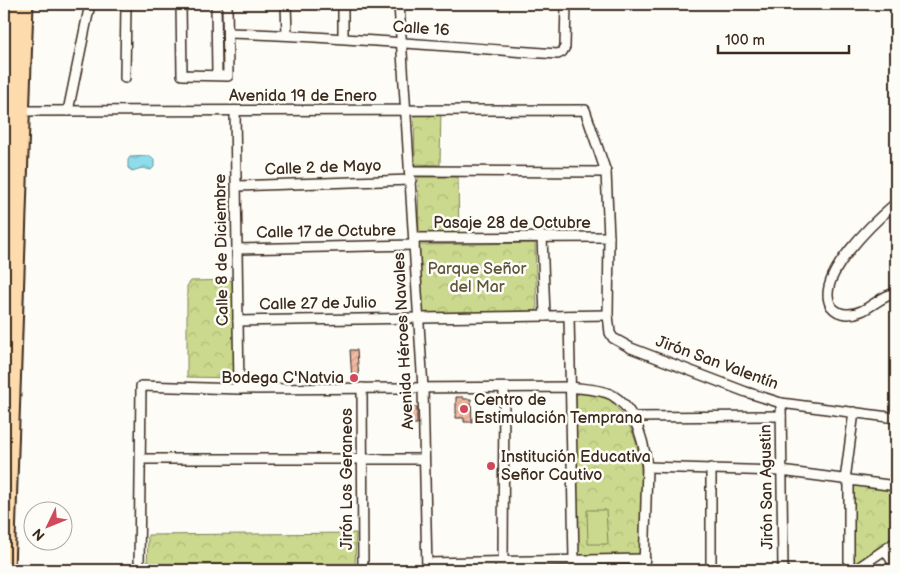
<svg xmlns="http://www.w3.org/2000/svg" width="900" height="574" viewBox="0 0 900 574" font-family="'Balsamiq Sans',sans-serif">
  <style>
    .park { fill: url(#park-crowns); stroke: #828256 }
    .pitch { fill: #cad98d; stroke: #828256 }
    .water { fill: url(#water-waves); stroke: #6d959a }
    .building { fill: url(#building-hatch); stroke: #3b2a1e }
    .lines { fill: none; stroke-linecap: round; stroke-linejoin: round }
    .minor-casing { stroke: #3b2a1e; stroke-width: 12 }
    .trunk-casing { stroke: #3b2a1e; stroke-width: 19 }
    .minor { stroke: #fdfcf7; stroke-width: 9 }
    .trunk { stroke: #fedbac; stroke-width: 15 }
    .poi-dot { fill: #d1495b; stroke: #fdfcf7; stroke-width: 2 }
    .labels { text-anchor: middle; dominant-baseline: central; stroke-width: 5; stroke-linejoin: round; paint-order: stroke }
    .street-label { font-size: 16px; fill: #3b2a1e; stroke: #fdfcf7 }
    .park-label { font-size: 16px; fill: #5f563a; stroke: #fdfcf7 }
    .poi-label { font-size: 16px; fill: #3b2a1e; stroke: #fdfcf7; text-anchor: start }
  </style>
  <defs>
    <pattern id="park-crowns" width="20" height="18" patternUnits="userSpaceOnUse" patternTransform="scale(1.25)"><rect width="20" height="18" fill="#cad98d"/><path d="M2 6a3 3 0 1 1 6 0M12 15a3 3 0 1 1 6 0" fill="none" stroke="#aeba79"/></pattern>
    <pattern id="water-waves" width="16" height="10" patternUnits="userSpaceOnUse" patternTransform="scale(1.25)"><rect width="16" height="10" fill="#8edcec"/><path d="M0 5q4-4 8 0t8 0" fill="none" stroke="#7bbdca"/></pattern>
    <pattern id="building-hatch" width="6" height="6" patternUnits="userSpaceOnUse" patternTransform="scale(1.25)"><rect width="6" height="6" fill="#f1bba4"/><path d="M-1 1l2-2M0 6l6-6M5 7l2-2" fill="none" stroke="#d0a18d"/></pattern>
  </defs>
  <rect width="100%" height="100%" fill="#fdfcf7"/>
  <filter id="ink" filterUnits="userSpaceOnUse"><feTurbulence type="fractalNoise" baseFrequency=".02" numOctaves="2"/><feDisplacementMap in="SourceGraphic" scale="10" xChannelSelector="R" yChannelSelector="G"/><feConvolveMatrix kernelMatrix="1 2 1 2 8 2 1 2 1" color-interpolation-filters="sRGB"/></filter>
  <g filter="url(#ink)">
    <g class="park">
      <polygon points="441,109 440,165 415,164 414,114"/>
      <polygon points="418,177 458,177 459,233 419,234"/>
      <polygon points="535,243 537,311 418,313 417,245"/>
      <polygon points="235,280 235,378 187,377 187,286 191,281"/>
      <path d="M581,393C588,394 597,394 604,396C610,399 614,404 618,409C651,445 641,510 640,555H577L576,395Z"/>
      <polygon points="854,483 896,489 896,539 857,564 854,561 852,488"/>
      <polygon points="356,533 355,570 147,570 148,535"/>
    </g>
    <polygon class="pitch" points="587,510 606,510 608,544 588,544"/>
    <polygon class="water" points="150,156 154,159 154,167 151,170 142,168 132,171 128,168 128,160 130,157"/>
    <g class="building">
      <polygon points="350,350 357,350 359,380 352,380"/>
      <polygon points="456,397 463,397 464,399 471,399 472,422 464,422 464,418 456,418"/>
      <rect x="404" y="407" width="13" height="17"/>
    </g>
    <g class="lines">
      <defs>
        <g id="minor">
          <polyline points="181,4 182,75 228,76 227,4"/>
          <polyline points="216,4 217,75"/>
          <polyline points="286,4 287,35"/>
          <polyline points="343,4 343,38"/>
          <polyline points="399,4 423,388 427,570"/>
          <path d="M228,33C338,36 448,47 558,54L562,52L565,47L566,4"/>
          <polyline points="125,78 126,4"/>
          <polyline points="21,111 585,110 606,172 609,237 608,315 610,333 613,338 631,348 746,392 781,403 896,418"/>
          <polyline points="68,111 90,4"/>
          <polyline points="235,111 239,389"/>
          <polyline points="410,171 606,172"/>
          <polyline points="237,186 411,180"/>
          <path d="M896,203C876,220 814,277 831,306C835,311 841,314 847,314C866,315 878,296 896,293"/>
          <polyline points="542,236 545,316"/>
          <polyline points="414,238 609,237"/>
          <polyline points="237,249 414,245"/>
          <polyline points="569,316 574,560"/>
          <polyline points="238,321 608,315"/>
          <polyline points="362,388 363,570"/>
          <polyline points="781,403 783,570"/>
          <polyline points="632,417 781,416"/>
          <polyline points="142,459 424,459"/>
          <polyline points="647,467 781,471 896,486"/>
          <polyline points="711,468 711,570"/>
          <polyline points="845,480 854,412"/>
          <polyline points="885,550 896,567"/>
          <polyline points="503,561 504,388"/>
          <polyline points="427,563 645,559"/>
          <path d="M139,570L141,386L239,389L570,387C583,389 601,389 612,395C636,409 644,442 647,467L644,570"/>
          <polyline points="849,570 849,480"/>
          <polyline points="855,570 896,542"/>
        </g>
        <g id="trunk">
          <polyline points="4,251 13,4"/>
          <polyline points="6,570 25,4"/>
        </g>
      </defs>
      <use href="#minor" class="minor-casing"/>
      <use href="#trunk" class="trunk-casing"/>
      <use href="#minor" class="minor"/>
      <use href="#trunk" class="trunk"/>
    </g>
  </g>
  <g class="poi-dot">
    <circle cx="354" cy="378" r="5"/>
    <circle cx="464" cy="409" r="5"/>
    <circle cx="491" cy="466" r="5"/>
  </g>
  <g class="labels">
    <g class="street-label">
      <text transform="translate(421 29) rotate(4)">Calle 16</text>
      <text x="303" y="96">Avenida 19 de Enero</text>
      <text transform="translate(323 168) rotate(-2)">Calle 2 de Mayo</text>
      <text x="512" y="223">Pasaje 28 de Octubre</text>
      <text transform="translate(326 232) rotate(-1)">Calle 17 de Octubre</text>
      <text transform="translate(222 250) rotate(-91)">Calle 8 de Diciembre</text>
      <text transform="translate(318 304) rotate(-1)">Calle 27 de Julio</text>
      <text transform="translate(404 341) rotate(-93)">Avenida Héroes Navales</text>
      <text transform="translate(717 363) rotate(20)">Jirón San Valentín</text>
      <text transform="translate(347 479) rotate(-90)">Jirón Los Geraneos</text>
      <text transform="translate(767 487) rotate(-91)">Jirón San Agustin</text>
    </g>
    <g class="park-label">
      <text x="477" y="269">Parque Señor<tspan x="477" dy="18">del Mar</tspan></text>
    </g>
    <g class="poi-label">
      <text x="344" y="378" text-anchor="end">Bodega C'Natvia</text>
      <text x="474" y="400">Centro de<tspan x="474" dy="18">Estimulación Temprana</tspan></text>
      <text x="501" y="457">Institución Educativa<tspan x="501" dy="18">Señor Cautivo</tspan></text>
    </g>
  </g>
  <rect width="900" height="574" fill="none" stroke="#fdfcf7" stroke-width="20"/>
  <rect x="10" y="10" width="880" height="554" fill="none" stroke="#3b2a1e" stroke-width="2" filter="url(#ink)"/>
  <g transform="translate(48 526) rotate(227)"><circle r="24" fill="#fdfcf7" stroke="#afa8a0"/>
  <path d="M0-4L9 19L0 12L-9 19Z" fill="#d1495b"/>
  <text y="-8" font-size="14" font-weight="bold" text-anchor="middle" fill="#3b2a1e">N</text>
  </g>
  <path d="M718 45v8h131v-8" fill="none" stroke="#3b2a1e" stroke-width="2.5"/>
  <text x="725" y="45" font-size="15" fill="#3b2a1e" stroke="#fdfcf7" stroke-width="4" paint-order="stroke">100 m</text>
</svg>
